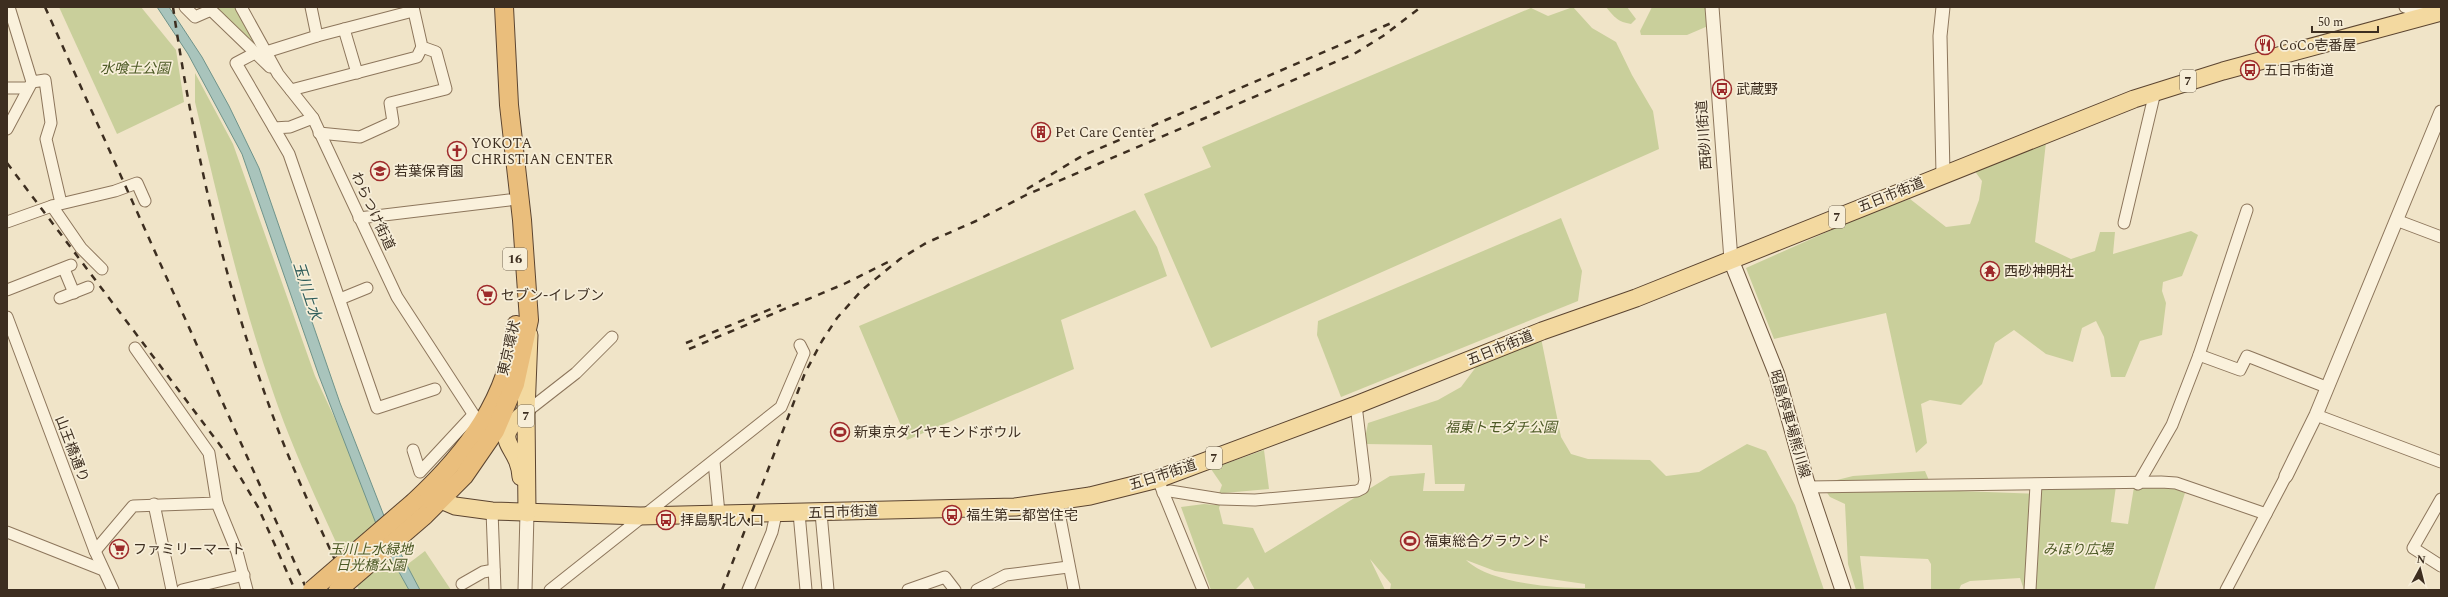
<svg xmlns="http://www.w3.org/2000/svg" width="2448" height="597" viewBox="0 0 2448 597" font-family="Spectral,'Noto Sans JP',serif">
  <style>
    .green { fill: #c9cf9b; fill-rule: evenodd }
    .water { fill: #a9c4bc; stroke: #6f938a }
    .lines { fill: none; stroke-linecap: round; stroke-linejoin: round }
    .minor-casing { stroke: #8d765c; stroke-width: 13 }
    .tertiary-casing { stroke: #8d765c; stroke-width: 15 }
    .secondary-casing { stroke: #6f573f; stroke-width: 17 }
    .primary-casing { stroke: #5b4430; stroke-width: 19 }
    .trunk-casing { stroke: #5b4430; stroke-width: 20 }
    .minor { stroke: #faf1dc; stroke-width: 11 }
    .tertiary { stroke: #faf1dc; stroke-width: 13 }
    .secondary { stroke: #faf1dc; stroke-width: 15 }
    .primary { stroke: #f3d9a0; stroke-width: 17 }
    .trunk { stroke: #eabe7c; stroke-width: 18 }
    .rail { stroke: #3d2e20; stroke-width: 2.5; stroke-dasharray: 7 7; stroke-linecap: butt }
    .trunk-bridge-casing { stroke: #5b4430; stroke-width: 20; stroke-linecap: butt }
    .trunk-bridge { stroke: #eabe7c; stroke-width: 18 }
    .labels { text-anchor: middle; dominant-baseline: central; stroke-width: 3.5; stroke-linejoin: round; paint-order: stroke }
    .shield { fill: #f7eed8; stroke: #756857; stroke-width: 1 }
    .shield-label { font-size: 13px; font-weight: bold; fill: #3d2e20 }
    .poi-label { font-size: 14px; fill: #3d2e20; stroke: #f7eed8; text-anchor: start }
    .park-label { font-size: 14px; font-style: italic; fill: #4d5a26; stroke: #f7eed8 }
    .street-label { font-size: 14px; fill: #3d2e20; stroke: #f7eed8 }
    .water-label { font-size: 15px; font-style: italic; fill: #2f5d5a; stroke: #f7eed8 }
  </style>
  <rect width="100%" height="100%" fill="#f0e4c8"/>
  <g class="green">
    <polygon points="59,7 141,7 176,50 184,102 117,134"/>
    <polygon points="214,7 234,7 265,59"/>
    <polygon points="1573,7 1592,28 1616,42 1632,75 1653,111 1659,149 1211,348 1144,194 1211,167 1202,147 1531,8 1548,16"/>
    <path d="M1606,7H1627L1636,19L1631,24C1618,22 1614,17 1606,7Z"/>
    <polygon points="1652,7 1707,7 1708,26 1687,35 1641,35 1640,31"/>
    <path d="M195,73L233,144L315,376L404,567L425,551L451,590H359L350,573C323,513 294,454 273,392C240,297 218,199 195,102Z"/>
    <polygon points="2046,142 2035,242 2071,259 2095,251 2100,232 2115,232 2113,254 2191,231 2198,235 2182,276 2163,282 2162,291 2166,303 2162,335 2140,341 2125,377 2111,377 2104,337 2096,321 2082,328 2073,362 2046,354 2014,330 1995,343 1982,384 1961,405 1930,400 1921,404 1927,443 1916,453 1886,313 1774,339 1746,268 1874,211 1910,199 1946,227 1970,224 1979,200 1982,181 1974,170"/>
    <polygon points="1135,210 1157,247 1167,276 1061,320 1074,369 907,440 859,326"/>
    <polygon points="1561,218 1582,271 1578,301 1341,397 1317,335 1318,321"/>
    <path d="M1541,338L1561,437L1571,454L1588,459L1650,460L1666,476L1699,472L1747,444L1766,451L1795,505L1824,590H1390L1391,584L1370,559L1385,590H1255L1248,577L1235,590H1211L1181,507L1204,504L1215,505L1222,485L1211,469L1264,450L1269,489L1224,493L1219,508L1223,524L1253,528L1265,553L1390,476L1425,473L1423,491H1464L1465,484H1435L1432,445L1364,444L1368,423L1438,400L1461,387L1479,363ZM1466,560L1495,571L1585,584V588C1552,588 1490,583 1466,560Z"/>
    <polygon points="1925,471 1933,490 2039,494 2043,488 2116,486 2111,522 2128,524 2134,487 2172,487 2185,493 2154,590 2024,590 2020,578 1970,581 1961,585 1959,590 1931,590 1931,564 1928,559 1860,556 1864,590 1856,590 1848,564 1845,504 1830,497 1821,484 1853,476"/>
  </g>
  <polygon class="water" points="157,7 169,7 202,57 229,106 259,168 340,403 393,539 420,590 409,590 385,547 319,376 242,154 188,54"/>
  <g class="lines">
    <defs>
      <g id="minor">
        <polyline points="9,7 32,82 45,80 51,123 46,139 61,203"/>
        <polyline points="185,7 195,17 211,10 270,67"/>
        <polyline points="241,7 278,74 313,118 397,297 481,426"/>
        <polyline points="311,7 317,36"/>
        <polyline points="2405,7 2429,15"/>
        <polyline points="344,29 357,73"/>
        <polyline points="266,52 317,36 413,11"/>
        <polyline points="255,53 236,63 274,128"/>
        <polyline points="7,88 28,88"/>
        <polyline points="291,90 417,57 422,47"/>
        <polyline points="313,118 290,127 274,128 289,154 377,408 435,389"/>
        <polyline points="7,129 32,82"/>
        <polyline points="319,133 360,137 393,122 390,103 446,89 436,52 422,47 413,7"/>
        <polyline points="52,206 81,248 102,269"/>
        <polyline points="359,218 509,200"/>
        <polyline points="2396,220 2441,237"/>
        <polyline points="7,222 52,206 115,191 137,183 145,201"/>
        <polyline points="2124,223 2155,92"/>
        <polyline points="64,269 74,293"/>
        <polyline points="7,290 71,265"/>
        <polyline points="60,298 88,287"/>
        <polyline points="340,299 367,288"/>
        <polyline points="7,317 95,551 113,590"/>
        <polyline points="2199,355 2240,370 2247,356 2326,387"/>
        <polyline points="526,412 576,373 612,337"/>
        <polyline points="2316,415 2441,462"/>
        <polyline points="413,450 420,472 473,415"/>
        <polyline points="714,462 719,513"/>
        <polyline points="2138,484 2172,425 2199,355 2247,210"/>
        <polyline points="1161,487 1203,590"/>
        <polyline points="1808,487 2161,482 2176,483 2266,514"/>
        <polyline points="1163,493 1170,491 1220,499 1255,500 1357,491 1363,488 1365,480 1356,405"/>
        <polyline points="2441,499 2413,548 2441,566"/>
        <polyline points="1057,502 1074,590"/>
        <polyline points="217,503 237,552 247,590"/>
        <polyline points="154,504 172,590"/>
        <polyline points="492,511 495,590"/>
        <polyline points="799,513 806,590"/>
        <polyline points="821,513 828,590"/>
        <polyline points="7,532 103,570"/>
        <polyline points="95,551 133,506 217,503 209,453 135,348"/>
        <polyline points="462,584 483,572 494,570"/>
        <polyline points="182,590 244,575"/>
        <polyline points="550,590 781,407 804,353 800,345"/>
        <polyline points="748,590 772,532 776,514"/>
        <polyline points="908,590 945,577 955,590"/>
        <polyline points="977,590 1006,575 1068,567"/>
        <polyline points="2030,590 2036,485"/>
        <polyline points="2226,590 2286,476"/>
      </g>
      <g id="tertiary">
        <polyline points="1712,7 1731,260"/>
        <polyline points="1943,174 1940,36 1943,7"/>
        <polyline points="2286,476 2316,415 2441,112"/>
        <polyline points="525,590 527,513"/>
      </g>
      <polyline id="secondary" points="1731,260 1777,375 1806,480 1843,590"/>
      <g id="primary">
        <path d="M521,477C519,442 487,443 526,412"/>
        <polyline points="431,489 441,500 455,506 492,511 640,516 1015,507 1090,496 1158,479 1356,405 1542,331 1636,298 2134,99 2223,71 2441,12"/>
        <polyline points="527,513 526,412 529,335"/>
      </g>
      <g id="trunk">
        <path d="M414,502C467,453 509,398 516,325"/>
        <polyline points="424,516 464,476 495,431 515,384 529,320 522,220 509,105 504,7"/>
      </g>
    </defs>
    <use href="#minor" class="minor-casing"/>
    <use href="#tertiary" class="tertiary-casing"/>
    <use href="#secondary" class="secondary-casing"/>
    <use href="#primary" class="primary-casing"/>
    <use href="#trunk" class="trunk-casing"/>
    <use href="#minor" class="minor"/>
    <use href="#tertiary" class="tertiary"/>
    <use href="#secondary" class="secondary"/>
    <use href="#primary" class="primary"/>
    <use href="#trunk" class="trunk"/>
    <g class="rail">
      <polyline points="45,7 307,590"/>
      <path d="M173,7C194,150 226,292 277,427C298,482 324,536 349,590"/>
      <polyline points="7,163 226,453 258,507 295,590"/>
      <polyline points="1027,189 1082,156 1396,21"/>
      <polyline points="686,343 781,305"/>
      <polyline points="689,349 844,284 890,261"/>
      <polyline points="722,590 805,373 822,341 837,318 862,290 900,259 926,243 976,221 1026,195 1354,54 1383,36 1421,7"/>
    </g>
    <defs>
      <g id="trunk-bridge">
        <polyline points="312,590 414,502"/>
        <polyline points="338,590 424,516"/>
      </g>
    </defs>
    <use href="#trunk-bridge" class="trunk-bridge-casing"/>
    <use href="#trunk-bridge" class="trunk-bridge"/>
  </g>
  <defs>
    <symbol id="restaurant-ring" viewBox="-11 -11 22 22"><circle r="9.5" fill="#f7eed8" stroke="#9e2a2b" stroke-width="1.5"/><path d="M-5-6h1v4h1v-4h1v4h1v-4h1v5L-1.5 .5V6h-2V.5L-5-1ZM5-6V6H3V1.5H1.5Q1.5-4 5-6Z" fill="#9e2a2b"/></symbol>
    <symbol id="bus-ring" viewBox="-11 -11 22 22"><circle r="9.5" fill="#f7eed8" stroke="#9e2a2b" stroke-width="1.5"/><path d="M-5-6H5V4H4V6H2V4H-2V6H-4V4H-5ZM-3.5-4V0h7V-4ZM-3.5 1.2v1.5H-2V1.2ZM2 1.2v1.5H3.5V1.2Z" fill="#9e2a2b"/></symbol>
    <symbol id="building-ring" viewBox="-11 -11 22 22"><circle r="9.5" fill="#f7eed8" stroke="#9e2a2b" stroke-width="1.5"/><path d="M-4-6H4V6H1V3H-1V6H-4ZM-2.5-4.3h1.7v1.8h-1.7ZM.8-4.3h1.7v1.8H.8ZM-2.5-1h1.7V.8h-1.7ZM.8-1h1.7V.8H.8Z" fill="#9e2a2b"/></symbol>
    <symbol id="church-ring" viewBox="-11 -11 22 22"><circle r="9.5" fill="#f7eed8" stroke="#9e2a2b" stroke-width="1.5"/><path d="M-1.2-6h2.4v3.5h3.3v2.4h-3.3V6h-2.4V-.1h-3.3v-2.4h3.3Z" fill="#9e2a2b"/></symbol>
    <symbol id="school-ring" viewBox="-11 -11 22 22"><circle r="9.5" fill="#f7eed8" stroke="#9e2a2b" stroke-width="1.5"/><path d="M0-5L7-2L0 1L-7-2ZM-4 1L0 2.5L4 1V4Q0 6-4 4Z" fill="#9e2a2b"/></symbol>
    <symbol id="temple-ring" viewBox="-11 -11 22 22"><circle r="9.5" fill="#f7eed8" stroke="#9e2a2b" stroke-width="1.5"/><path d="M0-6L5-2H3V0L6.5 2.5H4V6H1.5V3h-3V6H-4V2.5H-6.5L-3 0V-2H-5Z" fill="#9e2a2b"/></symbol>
    <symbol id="supermarket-ring" viewBox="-11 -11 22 22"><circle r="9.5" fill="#f7eed8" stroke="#9e2a2b" stroke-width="1.5"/><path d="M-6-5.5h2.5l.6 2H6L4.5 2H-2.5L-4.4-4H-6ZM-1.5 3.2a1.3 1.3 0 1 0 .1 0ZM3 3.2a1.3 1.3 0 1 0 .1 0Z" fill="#9e2a2b"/></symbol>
    <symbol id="stadium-ring" viewBox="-11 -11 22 22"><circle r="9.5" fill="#f7eed8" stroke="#9e2a2b" stroke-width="1.5"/><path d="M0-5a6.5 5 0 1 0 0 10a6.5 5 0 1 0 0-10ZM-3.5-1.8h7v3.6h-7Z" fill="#9e2a2b"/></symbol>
  </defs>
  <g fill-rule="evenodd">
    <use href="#restaurant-ring" x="2254" y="34" width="22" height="22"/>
    <use href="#bus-ring" x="2239" y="59" width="22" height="22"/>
    <use href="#bus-ring" x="1711" y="78" width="22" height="22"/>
    <use href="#building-ring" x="1030" y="121" width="22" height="22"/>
    <use href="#church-ring" x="446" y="140" width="22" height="22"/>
    <use href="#school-ring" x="369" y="160" width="22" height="22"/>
    <use href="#temple-ring" x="1979" y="260" width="22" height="22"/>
    <use href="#supermarket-ring" x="476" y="284" width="22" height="22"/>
    <use href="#stadium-ring" x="829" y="421" width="22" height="22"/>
    <use href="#bus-ring" x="941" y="504" width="22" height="22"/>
    <use href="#bus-ring" x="655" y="509" width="22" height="22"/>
    <use href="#stadium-ring" x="1399" y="530" width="22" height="22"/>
    <use href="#supermarket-ring" x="108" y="538" width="22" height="22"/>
  </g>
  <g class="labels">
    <g class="shield">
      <rect x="2180" y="70" width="16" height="22" rx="3"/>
      <rect x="1829" y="206" width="16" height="22" rx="3"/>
      <rect x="503" y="248" width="24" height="22" rx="3"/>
      <rect x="518" y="405" width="16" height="22" rx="3"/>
      <rect x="1206" y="447" width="16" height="22" rx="3"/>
    </g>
    <g class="shield-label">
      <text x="2188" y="81">7</text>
      <text x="1837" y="217">7</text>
      <text x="515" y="259">16</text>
      <text x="526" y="416">7</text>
      <text x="1214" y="458">7</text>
    </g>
    <g class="poi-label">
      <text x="2279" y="45">CoCo壱番屋</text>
      <text x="2264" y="70">五日市街道</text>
      <text x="1736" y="89">武蔵野</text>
      <text x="1055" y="132">Pet Care Center</text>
      <text x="471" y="143">YOKOTA<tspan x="471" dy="16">CHRISTIAN CENTER</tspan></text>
      <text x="394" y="171">若葉保育園</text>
      <text x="2004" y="271">西砂神明社</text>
      <text x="501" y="295">セブン-イレブン</text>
      <text x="854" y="432">新東京ダイヤモンドボウル</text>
      <text x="966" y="515">福生第二都営住宅</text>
      <text x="680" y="520">拝島駅北入口</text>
      <text x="1424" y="541">福東総合グラウンド</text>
      <text x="133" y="549">ファミリーマート</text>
    </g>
    <g class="park-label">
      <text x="135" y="68">水喰土公園</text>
      <text x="1501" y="427">福東トモダチ公園</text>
      <text x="371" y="549">玉川上水緑地<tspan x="371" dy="16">日光橋公園</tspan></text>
      <text x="2078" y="549">みほり広場</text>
    </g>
    <g class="street-label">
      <text transform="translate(1704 135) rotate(-94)">西砂川街道</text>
      <text transform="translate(1891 195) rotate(-22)">五日市街道</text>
      <text transform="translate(373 211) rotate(65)">わらつけ街道</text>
      <text transform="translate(509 348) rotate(-77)">東京環状</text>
      <text transform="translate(1500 348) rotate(-22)">五日市街道</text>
      <text transform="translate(1790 424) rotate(74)">昭島停車場熊川線</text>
      <text transform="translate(72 449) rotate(69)">山王橋通り</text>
      <text transform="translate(1163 475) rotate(-18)">五日市街道</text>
      <text transform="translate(843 512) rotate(-2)">五日市街道</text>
    </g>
    <g class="water-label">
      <text transform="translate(307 291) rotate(72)">玉川上水</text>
    </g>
  </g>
  <rect width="2448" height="597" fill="none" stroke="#3d2e20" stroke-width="16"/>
  <g transform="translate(2420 569) rotate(7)" stroke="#f7eed8" stroke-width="3" paint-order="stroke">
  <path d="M0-3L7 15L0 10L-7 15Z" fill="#3d2e20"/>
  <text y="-6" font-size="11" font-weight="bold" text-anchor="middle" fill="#3d2e20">N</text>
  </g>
  <path d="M2312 26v6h66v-6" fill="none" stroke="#3d2e20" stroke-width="2"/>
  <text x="2318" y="26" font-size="12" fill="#3d2e20" stroke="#f7eed8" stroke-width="3" paint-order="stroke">50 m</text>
</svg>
